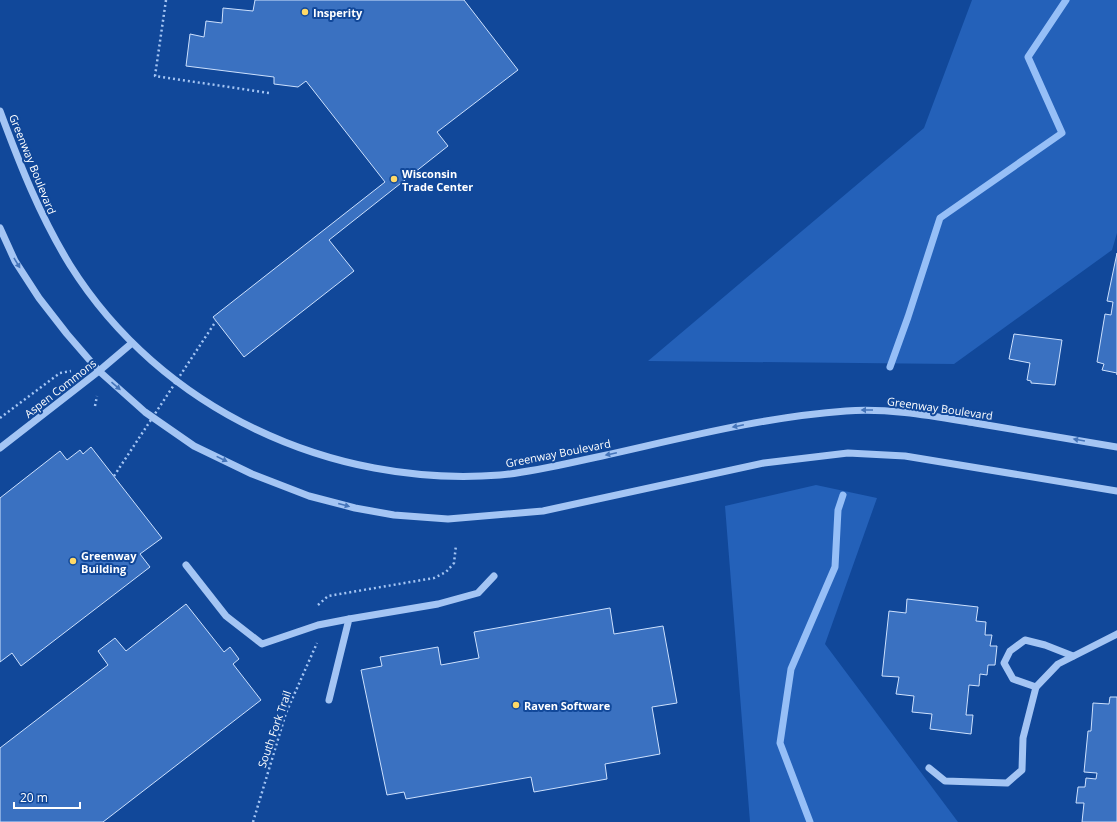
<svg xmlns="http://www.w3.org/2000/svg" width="1117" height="822" viewBox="0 0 1117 822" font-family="'Open Sans',sans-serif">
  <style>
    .green { fill: #2461b9 }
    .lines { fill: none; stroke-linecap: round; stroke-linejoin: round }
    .stream { stroke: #96bff7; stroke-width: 7 }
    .building { fill: #3a71c1; stroke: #cde1fe }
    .path { stroke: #a4c5f4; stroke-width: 2.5; stroke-dasharray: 2 3; stroke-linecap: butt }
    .minor { stroke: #a4c5f4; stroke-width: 7 }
    .path-bridge { stroke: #a4c5f4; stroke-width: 2.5; stroke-dasharray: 2 3; stroke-linecap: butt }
    .oneway { fill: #4474ba }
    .poi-dot { fill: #ffd967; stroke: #11489a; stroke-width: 1.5 }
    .labels { text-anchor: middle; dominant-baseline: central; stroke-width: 4; stroke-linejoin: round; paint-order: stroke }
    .poi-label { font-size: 11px; font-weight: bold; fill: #fff; stroke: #11489a; text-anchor: start }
    .street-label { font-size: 11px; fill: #fff; stroke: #11489a }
  </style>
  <rect width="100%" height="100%" fill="#11489a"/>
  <g class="green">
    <polygon points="972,0 1117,0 1117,233 1112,250 954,364 648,361 924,128"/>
    <polygon points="816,485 877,498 825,644 958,822 750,822 725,506"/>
  </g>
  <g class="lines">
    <g class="stream">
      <polyline points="890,367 908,317 940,218 1062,133 1028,57 1066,0"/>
      <polyline points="810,822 780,743 791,669 835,567 838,510 843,495"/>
    </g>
  </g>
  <g class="building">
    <polygon points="255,0 464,0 518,70 437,132 448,146 329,240 354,271 244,357 213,317 385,182 306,81 298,87 274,84 274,77 186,66 190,34 204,37 206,21 222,23 223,8 253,11"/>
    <polygon points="1117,253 1117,375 1117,373 1102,370 1104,364 1097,362 1105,314 1111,315 1113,302 1107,301"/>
    <polygon points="1014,334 1062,340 1055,385 1031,383 1031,381 1027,380 1030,363 1009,359"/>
    <polygon points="91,447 162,538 140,554 150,567 21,666 12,653 0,662 0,498 60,451 67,460 80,450 83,454"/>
    <polygon points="907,599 978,607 976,621 986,622 985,635 992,635 990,646 997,646 995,665 988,665 987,675 980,674 979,686 969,685 966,715 973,715 971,734 930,729 932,714 912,712 914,696 896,694 899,677 882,676 889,611 906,613"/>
    <polygon points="186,604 224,652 230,647 239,659 233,664 261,700 103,822 0,822 0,748 108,665 98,651 115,638 126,651"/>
    <polygon points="610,608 614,634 663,626 677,703 652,707 660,754 605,764 607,779 534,792 531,777 406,799 404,792 387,795 361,670 382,666 380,657 438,647 441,665 479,658 474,632"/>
    <polygon points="1110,697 1117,697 1117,822 1082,822 1084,803 1076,803 1078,787 1085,787 1086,778 1096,779 1097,773 1084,772 1088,731 1091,731 1093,703 1109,704"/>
  </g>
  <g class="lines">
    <g class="path">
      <polyline points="166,0 155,76 269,93"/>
      <polyline points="95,406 97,396"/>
      <polyline points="0,418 60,373 71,371"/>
      <polyline points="318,605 328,596 434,578 446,572 454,563 456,545"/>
      <polyline points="253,822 286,713 317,643"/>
    </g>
    <g class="minor">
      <path d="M0,111C20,165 40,216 70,265C161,410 331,488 500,475C534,472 568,463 602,456C683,438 763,417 846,411C890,408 932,416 975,423C1023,431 1070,439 1117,447"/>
      <polyline points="0,228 15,261 39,298 67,334 99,371 145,412 194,446 252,474 309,496 355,508 394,515 448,519 543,511 764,463 848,453 905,456 1117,491"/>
      <polyline points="0,448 99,371 132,343"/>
      <polyline points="186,565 226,616 262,644 318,625 349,619"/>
      <polyline points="1036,687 1013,679 1004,663 1010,651 1025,640 1045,645 1073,656"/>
      <polyline points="329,700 349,619 438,604 478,593 494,576"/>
      <polyline points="929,768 945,781 1007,783 1022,770 1023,738 1036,687 1058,664 1117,634"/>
    </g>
    <polyline class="path-bridge" points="114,476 216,321"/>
  </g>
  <defs><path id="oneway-solid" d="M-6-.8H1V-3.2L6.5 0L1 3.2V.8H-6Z"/></defs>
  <g class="oneway">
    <use href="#oneway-solid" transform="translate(17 263) rotate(59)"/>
    <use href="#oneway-solid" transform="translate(116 386) rotate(41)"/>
    <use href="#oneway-solid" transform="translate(867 410) rotate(-180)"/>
    <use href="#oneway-solid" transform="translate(738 426) rotate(168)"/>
    <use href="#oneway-solid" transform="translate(1079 440) rotate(-170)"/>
    <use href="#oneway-solid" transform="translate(611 454) rotate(168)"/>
    <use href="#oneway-solid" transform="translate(222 459) rotate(26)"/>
    <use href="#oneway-solid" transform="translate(344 505) rotate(15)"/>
  </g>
  <g class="poi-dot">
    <circle cx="305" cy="12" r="4"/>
    <circle cx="394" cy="179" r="4"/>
    <circle cx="73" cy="561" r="4"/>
    <circle cx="516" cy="705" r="4"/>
  </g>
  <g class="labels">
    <g class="poi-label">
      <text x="313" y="12">Insperity</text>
      <text x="402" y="173">Wisconsin<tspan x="402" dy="13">Trade Center</tspan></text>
      <text x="81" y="555">Greenway<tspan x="81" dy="13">Building</tspan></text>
      <text x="524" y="705">Raven Software</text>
    </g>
    <g class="street-label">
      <text transform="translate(33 164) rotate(68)">Greenway Boulevard</text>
      <text transform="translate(60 388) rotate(-38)">Aspen Commons</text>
      <text transform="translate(940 408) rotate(8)">Greenway Boulevard</text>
      <text transform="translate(558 453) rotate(-11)">Greenway Boulevard</text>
      <text transform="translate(274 729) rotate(-71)">South Fork Trail</text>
    </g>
  </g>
  <path d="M14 802v6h66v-6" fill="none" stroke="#ffffff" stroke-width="2"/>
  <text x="20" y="802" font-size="12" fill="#ffffff" stroke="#11489a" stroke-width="3" paint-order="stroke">20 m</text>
</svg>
